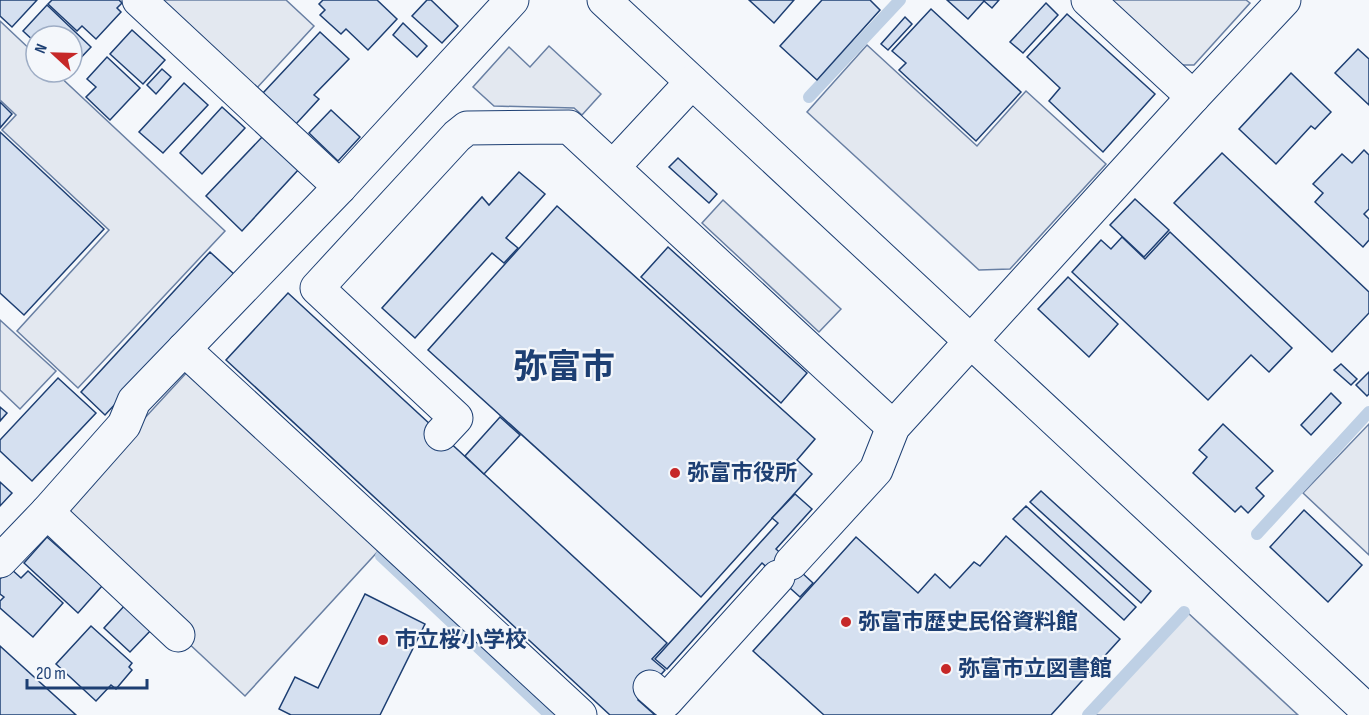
<svg xmlns="http://www.w3.org/2000/svg" width="1369" height="715" viewBox="0 0 1369 715" font-family="'Sofia Sans Condensed','Noto Sans JP',sans-serif">
  <style>
    .parking { fill: #e3e8f0; stroke: #687fa3; stroke-width: 1.5 }
    .lines { fill: none; stroke-linecap: round; stroke-linejoin: round }
    .stream { stroke: #bed0e5; stroke-width: 12 }
    .building { fill: #d5e0f0; stroke: #1d3f73; stroke-width: 1.5 }
    .minor-casing { stroke: #1d3f73; stroke-width: 35 }
    .minor { stroke: #f4f7fb; stroke-width: 33 }
    .poi-dot { fill: #c62828; stroke: #f4f7fb; stroke-width: 2 }
    .labels { text-anchor: middle; dominant-baseline: central; stroke-width: 4.5; stroke-linejoin: round; paint-order: stroke }
    .poi-label { font-size: 22px; font-weight: bold; fill: #1d3f73; stroke: #f4f7fb; text-anchor: start }
    .town-label { font-size: 34px; font-weight: bold; fill: #1d3f73; stroke: #f4f7fb }
  </style>
  <rect width="100%" height="100%" fill="#f4f7fb"/>
  <g class="parking">
    <polygon points="157,0 286,0 314,26 255,90"/>
    <polygon points="1108,0 1246,0 1250,3 1194,65 1179,65"/>
    <polygon points="0,21 36,55 36,72 55,72 225,231 78,388 17,331 109,230 2,130 16,115 0,100"/>
    <polygon points="867,45 977,146 1026,91 1106,164 1010,269 979,270 807,112"/>
    <polygon points="549,46 601,94 582,115 574,108 494,106 473,87 509,47 530,67"/>
    <polygon points="723,200 841,309 819,332 702,223"/>
    <polygon points="0,320 56,371 20,409 0,390"/>
    <polygon points="189,370 381,548 245,696 185,640 70,517 71,498"/>
    <polygon points="1369,424 1369,555 1303,493"/>
    <polygon points="1187,612 1298,715 1094,715"/>
  </g>
  <g class="lines">
    <g class="stream">
      <polyline points="809,97 900,0"/>
      <polyline points="1257,534 1369,412"/>
      <polyline points="381,556 550,715"/>
      <polyline points="1088,715 1184,612"/>
    </g>
  </g>
  <g class="building">
    <polygon points="0,0 37,0 12,27 0,16"/>
    <polygon points="52,0 119,0 122,3 117,8 121,12 96,39 82,26 77,31 48,4"/>
    <polygon points="323,0 377,0 397,19 368,50 346,29 341,34 320,15 325,10 319,4"/>
    <polygon points="427,0 431,0 458,26 442,43 412,16"/>
    <polygon points="749,0 794,0 774,23"/>
    <polygon points="822,0 870,0 880,10 817,80 780,46"/>
    <polygon points="947,0 999,0 992,8 984,1 968,19"/>
    <polygon points="1046,3 1058,15 1023,53 1010,42"/>
    <polygon points="47,5 91,47 72,67 72,36 36,36 36,43 23,31"/>
    <polygon points="931,9 1021,92 976,141 899,70 906,63 892,51"/>
    <polygon points="1067,14 1155,94 1103,152 1049,101 1060,88 1027,57"/>
    <polygon points="905,17 912,24 888,50 881,44"/>
    <polygon points="403,23 427,46 417,57 393,35"/>
    <polygon points="132,30 165,60 143,84 110,54"/>
    <polygon points="320,32 349,59 314,95 319,99 296,124 263,93"/>
    <polygon points="1358,49 1369,59 1369,105 1335,73"/>
    <polygon points="107,57 140,88 110,120 86,97 96,87 87,79"/>
    <polygon points="162,69 171,77 156,94 147,85"/>
    <polygon points="1291,73 1331,112 1315,129 1311,126 1276,164 1239,129"/>
    <polygon points="184,83 208,105 163,153 139,132"/>
    <polygon points="0,102 12,114 0,128"/>
    <polygon points="222,107 245,128 202,174 180,153"/>
    <polygon points="331,110 360,137 338,161 309,133"/>
    <polygon points="0,132 104,229 24,315 0,293"/>
    <polygon points="263,136 299,169 242,231 206,196"/>
    <polygon points="1364,150 1369,155 1369,209 1364,214 1369,219 1369,240 1363,247 1315,202 1323,193 1313,184 1342,154 1352,163"/>
    <polygon points="1222,153 1369,292 1369,313 1332,352 1174,203"/>
    <polygon points="678,158 717,194 709,203 669,167"/>
    <polygon points="519,172 545,194 506,238 518,248 504,263 492,253 415,338 382,308 482,197 489,205"/>
    <polygon points="1135,199 1169,230 1144,257 1110,225"/>
    <polygon points="557,206 815,439 797,460 812,474 701,597 428,350"/>
    <polygon points="1170,232 1292,348 1269,372 1251,355 1208,400 1072,272 1101,240 1111,249 1122,237 1145,259"/>
    <polygon points="668,247 807,373 781,403 641,277"/>
    <polygon points="210,252 235,275 105,415 81,392"/>
    <polygon points="1068,277 1118,324 1089,357 1038,309"/>
    <polygon points="288,293 667,643 652,659 665,670 638,700 655,715 610,715 226,360"/>
    <polygon points="1341,364 1357,379 1351,385 1334,370"/>
    <polygon points="1369,372 1369,394 1367,396 1356,385"/>
    <polygon points="58,378 96,413 32,481 0,451 0,440"/>
    <polygon points="1331,393 1341,403 1311,435 1301,425"/>
    <polygon points="0,407 7,413 0,421"/>
    <polygon points="500,417 520,435 484,474 465,456"/>
    <polygon points="1223,424 1273,471 1256,488 1264,496 1248,513 1241,506 1235,512 1193,473 1207,457 1199,450"/>
    <polygon points="0,482 12,493 0,506"/>
    <polygon points="1041,491 1151,591 1141,603 1030,502"/>
    <polygon points="795,494 812,509 776,549 813,583 800,597 762,563 667,669 655,659 778,523 772,518"/>
    <polygon points="1026,506 1136,607 1124,620 1013,519"/>
    <polygon points="1304,510 1362,565 1328,602 1270,547"/>
    <polygon points="1006,536 1120,639 1051,715 824,715 753,651 856,537 918,593 935,574 950,588 974,562 980,566"/>
    <polygon points="47,537 102,586 78,613 24,563"/>
    <polygon points="10,568 21,578 28,571 63,603 33,637 0,608 0,601 4,597 0,594 0,579"/>
    <polygon points="365,594 425,624 380,715 291,715 279,709 295,677 318,688"/>
    <polygon points="126,604 152,629 130,652 104,628"/>
    <polygon points="91,626 132,663 129,667 132,670 116,689 111,685 96,701 56,664"/>
    <polygon points="0,646 76,715 0,715"/>
  </g>
  <g class="lines">
    <defs>
      <g id="minor">
        <polyline points="139,0 340,187"/>
        <polyline points="604,0 1369,712"/>
        <polyline points="1088,0 1193,97"/>
        <polyline points="613,167 692,82"/>
        <polyline points="184,349 580,715"/>
        <polyline points="441,434 456,418 317,288 457,136 467,128 569,127 893,427"/>
        <polyline points="47,512 178,635"/>
        <polyline points="0,561 47,512 124,425 134,401 340,187 512,0"/>
        <polyline points="791,563 876,470 893,427 1193,97 1284,0"/>
        <polyline points="650,687 666,701 778,577"/>
      </g>
    </defs>
    <use href="#minor" class="minor-casing"/>
    <use href="#minor" class="minor"/>
  </g>
  <g class="poi-dot">
    <circle cx="675" cy="473" r="6"/>
    <circle cx="846" cy="622" r="6"/>
    <circle cx="383" cy="640" r="6"/>
    <circle cx="946" cy="669" r="6"/>
  </g>
  <g class="labels">
    <g class="poi-label">
      <text x="687" y="473">弥富市役所</text>
      <text x="858" y="622">弥富市歴史民俗資料館</text>
      <text x="395" y="640">市立桜小学校</text>
      <text x="958" y="669">弥富市立図書館</text>
    </g>
    <g class="town-label">
      <text x="564" y="367">弥富市</text>
    </g>
  </g>
  <g transform="translate(54 54) rotate(292)"><circle r="28" fill="#f4f7fb" stroke="#9eadc5" stroke-width="1.5"/>
  <path d="M0-4.5L10 22L0 15L-10 22Z" fill="#c62828"/>
  <text y="-9" font-size="16" font-weight="bold" text-anchor="middle" fill="#1d3f73">N</text>
  </g>
  <path d="M27 679v9h120v-9" fill="none" stroke="#1d3f73" stroke-width="3"/>
  <text x="36" y="679" font-size="18" fill="#1d3f73" stroke="#f4f7fb" stroke-width="4.5" paint-order="stroke">20 m</text>
</svg>
